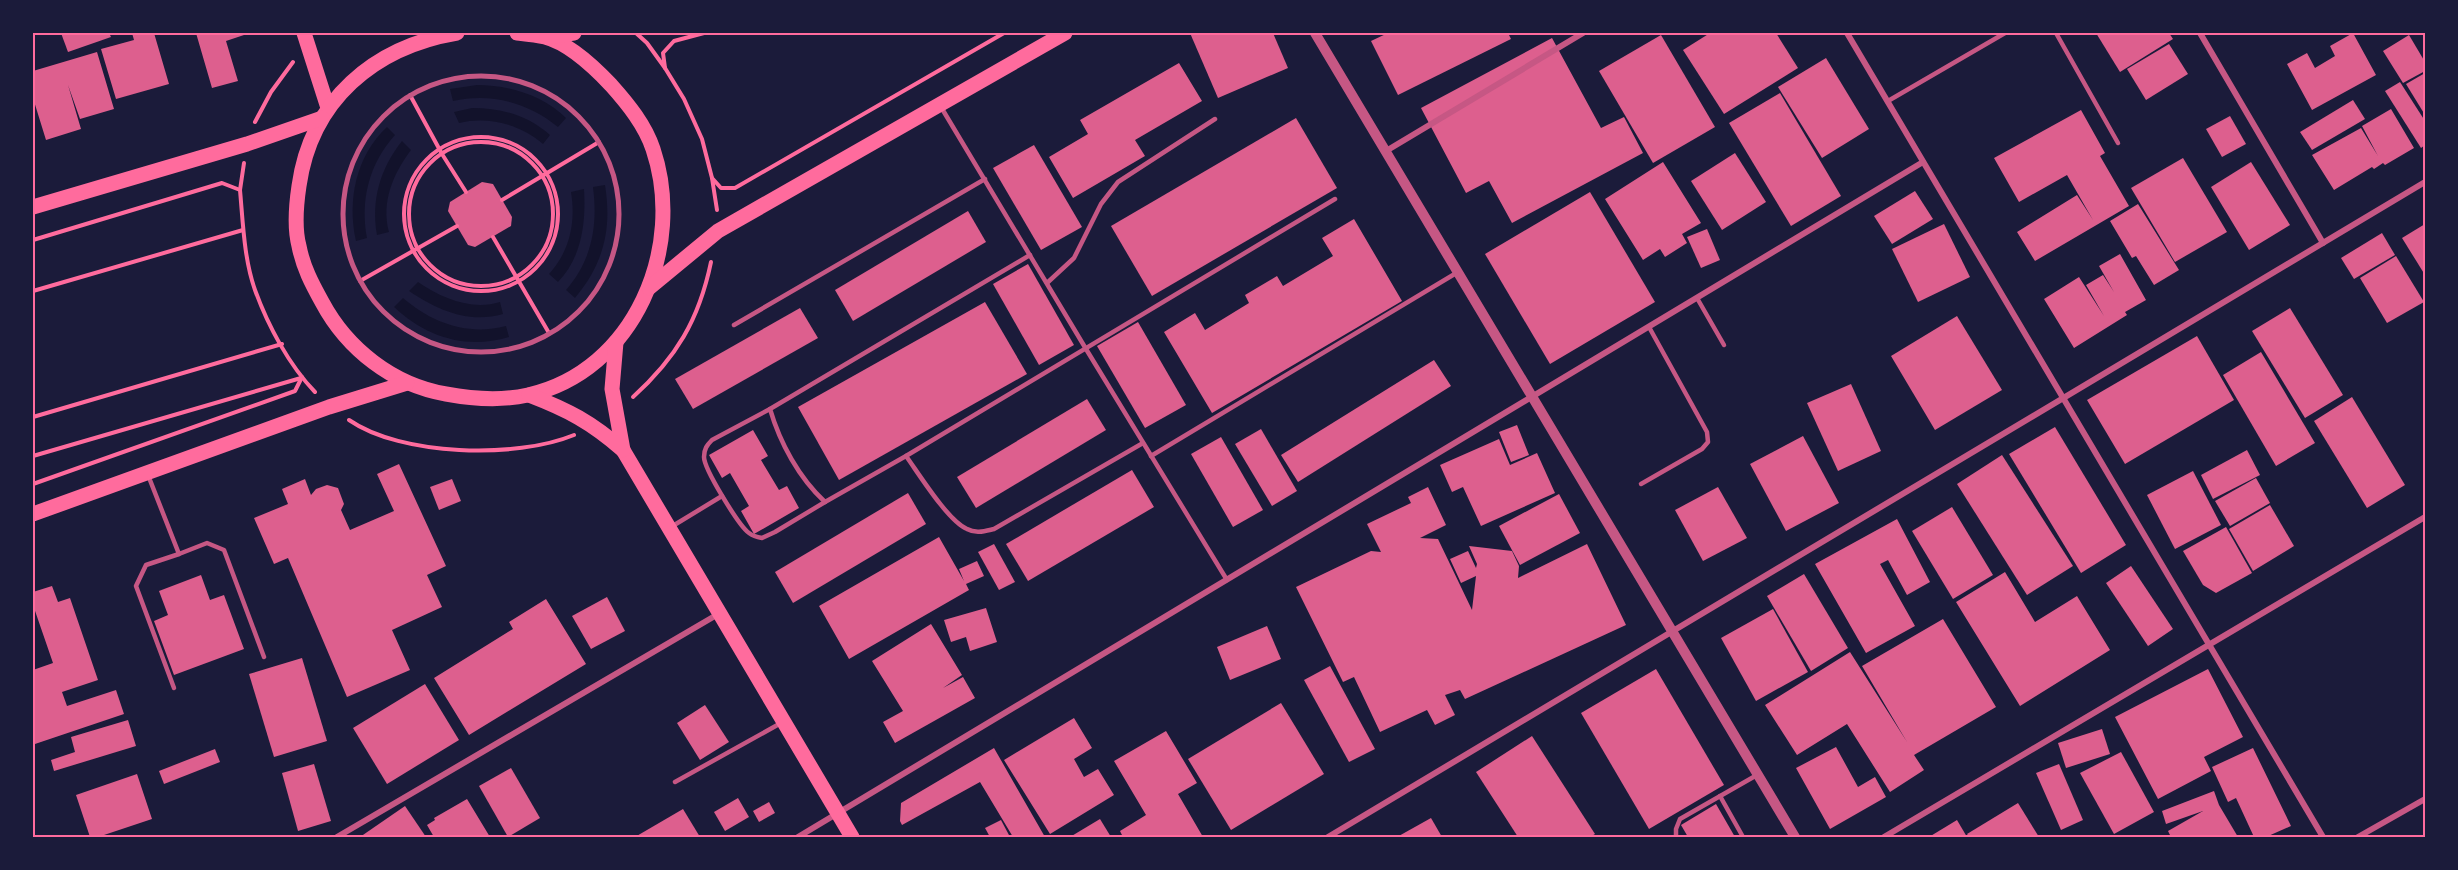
<svg xmlns="http://www.w3.org/2000/svg" width="2458" height="870" viewBox="0 0 2458 870" font-family="'Playfair Display',serif">
  <style>
    .water { fill: #12122b }
    .building { fill: #dd5f8e }
    .lines { fill: none; stroke-linecap: round; stroke-linejoin: round }
    .path { stroke: #ff6b9d; stroke-width: 4 }
    .service { stroke: #c65784; stroke-width: 4.5 }
    .pedestrian { stroke: #c65784; stroke-width: 5 }
    .minor { stroke: #c65784; stroke-width: 6 }
    .tertiary { stroke: #c65784; stroke-width: 10 }
    .primary { stroke: #ff6b9d; stroke-width: 15 }
    .neatline { fill: none; stroke: #ff6b9d; stroke-width: 2 }
  </style>
  <rect width="100%" height="100%" fill="#1b1b3a"/>
  <g class="water">
    <path d="M477,85C508,85 543,95 566,118L558,127C529,103 491,92 453,101L450,89Z"/>
    <path d="M472,108C502,108 527,115 550,135L543,144C520,124 488,116 459,123L454,112Z"/>
    <path d="M387,127L395,135C369,164 360,200 367,238L356,241C347,200 356,156 387,127Z"/>
    <path d="M402,141L411,150C393,174 381,202 389,232L377,235C371,200 380,169 402,141Z"/>
    <path d="M605,185C612,229 604,263 575,298L566,290C592,260 598,226 593,187Z"/>
    <path d="M584,189C586,223 582,257 558,282L549,274C570,251 576,222 571,192Z"/>
    <path d="M418,282C441,298 472,311 500,302L503,314C469,324 437,310 409,291Z"/>
    <path d="M403,298C432,323 468,336 506,326L509,337C466,350 426,337 394,307Z"/>
  </g>
  <g class="building">
    <polygon points="61,33 109,33 111,37 68,52"/>
    <polygon points="132,33 154,33 169,84 116,99 101,49 134,40"/>
    <polygon points="196,33 250,33 226,41 238,81 212,88"/>
    <polygon points="1190,33 1273,33 1288,68 1218,98"/>
    <polygon points="1388,33 1508,33 1511,39 1398,95 1371,41"/>
    <polygon points="1710,33 1776,33 1798,68 1724,114 1683,50"/>
    <polygon points="2096,33 2169,33 2173,39 2120,72"/>
    <polygon points="2353,33 2376,75 2312,110 2287,64 2307,53 2315,68 2335,56 2330,46"/>
    <polygon points="1661,35 1715,127 1653,163 1599,71"/>
    <polygon points="2409,35 2425,62 2425,71 2403,83 2383,51"/>
    <polygon points="1552,38 1601,128 1624,117 1643,153 1512,223 1489,181 1466,193 1421,108"/>
    <polygon points="2169,44 2188,74 2146,100 2127,69"/>
    <polygon points="97,52 114,109 80,119 68,85 81,129 46,140 33,98 33,71"/>
    <polygon points="1826,58 1869,129 1822,158 1778,87"/>
    <polygon points="1179,63 1202,101 1135,140 1145,156 1073,198 1049,157 1088,134 1080,120"/>
    <polygon points="2425,73 2425,115 2406,84"/>
    <polygon points="2400,82 2425,121 2425,145 2421,148 2385,91"/>
    <polygon points="1780,93 1841,196 1791,226 1729,123"/>
    <polygon points="2353,100 2365,119 2312,150 2300,132"/>
    <polygon points="2391,109 2414,148 2385,165 2383,163 2374,169 2372,167 2334,190 2312,155 2361,128 2378,156 2362,126"/>
    <polygon points="2081,110 2105,153 2100,156 2129,206 2035,261 2017,232 2077,195 2093,220 2067,175 2019,202 1994,158"/>
    <polygon points="2230,116 2246,144 2222,157 2206,129"/>
    <polygon points="1296,118 1337,188 1152,296 1111,226"/>
    <polygon points="1034,145 1082,227 1041,250 993,168"/>
    <polygon points="1735,153 1766,202 1722,230 1691,181"/>
    <polygon points="2183,158 2227,232 2175,262 2131,188"/>
    <polygon points="1663,162 1701,223 1682,234 1687,243 1665,257 1660,249 1643,260 1605,199"/>
    <polygon points="2251,162 2290,225 2249,250 2211,187"/>
    <polygon points="482,182 493,184 512,217 511,226 475,247 468,245 448,211 450,202"/>
    <polygon points="1915,191 1933,219 1892,244 1874,216"/>
    <polygon points="1590,192 1655,302 1550,364 1485,254"/>
    <polygon points="2138,204 2179,270 2154,285 2136,256 2132,258 2110,221"/>
    <polygon points="968,211 986,242 853,321 835,290"/>
    <polygon points="1354,219 1402,301 1212,413 1164,332 1195,313 1205,330 1249,303 1245,295 1277,276 1283,286 1333,256 1322,238"/>
    <polygon points="1944,224 1970,277 1918,302 1892,249"/>
    <polygon points="2425,224 2425,275 2402,238"/>
    <polygon points="1707,229 1720,260 1701,268 1687,237"/>
    <polygon points="2382,233 2395,255 2354,279 2341,258"/>
    <polygon points="2120,254 2146,300 2125,312 2127,315 2074,348 2044,299 2079,277 2104,316 2086,285 2103,275 2114,292 2099,266"/>
    <polygon points="2396,256 2424,302 2387,323 2360,278"/>
    <polygon points="1028,264 1074,345 1039,365 993,284"/>
    <polygon points="985,302 1027,374 839,480 798,407"/>
    <polygon points="800,308 818,338 693,409 675,379"/>
    <polygon points="2290,308 2343,395 2305,418 2252,331"/>
    <polygon points="1957,316 2002,390 1935,430 1891,356"/>
    <polygon points="1138,322 1186,405 1145,428 1097,346"/>
    <polygon points="2197,336 2234,400 2125,464 2087,400"/>
    <polygon points="2261,352 2315,443 2276,466 2223,375"/>
    <polygon points="1434,360 1451,386 1298,482 1281,455"/>
    <polygon points="1851,384 1881,451 1838,471 1807,403"/>
    <polygon points="2352,397 2405,485 2367,508 2314,421"/>
    <polygon points="1087,399 1106,430 976,508 957,477"/>
    <polygon points="1517,425 1529,455 1511,462 1499,432"/>
    <polygon points="2055,427 2126,545 2081,573 2009,454"/>
    <polygon points="1261,429 1297,491 1272,506 1235,444"/>
    <polygon points="753,430 768,456 761,460 779,490 787,486 799,508 754,534 741,511 749,506 730,473 722,478 709,455"/>
    <polygon points="1803,436 1839,503 1786,531 1750,464"/>
    <polygon points="1221,437 1263,510 1233,527 1191,454"/>
    <polygon points="1499,439 1510,465 1537,453 1555,493 1481,526 1463,487 1452,492 1440,465"/>
    <polygon points="2247,450 2260,475 2213,499 2201,475"/>
    <polygon points="2002,455 2073,566 2027,595 1957,484"/>
    <polygon points="399,464 446,566 427,575 442,607 392,630 410,670 347,697 288,558 274,564 254,518 288,504 282,489 305,479 311,495 316,489 327,485 338,488 344,504 341,510 350,530 394,511 377,474"/>
    <polygon points="1132,470 1154,507 1028,581 1006,544"/>
    <polygon points="2193,471 2221,525 2175,549 2147,495"/>
    <polygon points="2256,478 2270,503 2230,526 2215,501"/>
    <polygon points="452,479 461,501 439,510 430,487"/>
    <polygon points="1428,487 1446,525 1420,538 1438,539 1472,610 1476,576 1461,583 1450,559 1468,551 1476,568 1477,564 1469,546 1512,551 1519,566 1518,578 1587,544 1626,625 1465,699 1460,690 1445,695 1455,715 1435,725 1427,710 1380,732 1354,677 1343,682 1296,587 1371,551 1381,552 1367,524 1411,503 1408,497"/>
    <polygon points="1718,487 1747,538 1703,561 1675,510"/>
    <polygon points="908,493 926,524 793,603 775,572"/>
    <polygon points="1559,494 1580,533 1520,565 1499,526"/>
    <polygon points="2270,505 2294,546 2253,571 2229,529"/>
    <polygon points="1952,507 1993,575 1953,599 1912,531"/>
    <polygon points="1897,519 1930,582 1907,595 1888,560 1880,564 1915,626 1866,653 1815,564"/>
    <polygon points="2226,527 2252,573 2216,593 2203,585 2183,551"/>
    <polygon points="939,537 964,581 959,569 977,561 984,576 966,584 969,590 849,659 819,606"/>
    <polygon points="994,544 1015,582 999,590 978,552"/>
    <polygon points="2131,566 2173,629 2148,646 2106,583"/>
    <polygon points="2005,572 2035,622 2077,596 2110,650 2020,706 1956,602"/>
    <polygon points="1804,574 1848,648 1811,671 1767,596"/>
    <polygon points="201,575 210,600 224,595 244,649 174,675 154,621 168,615 159,591"/>
    <polygon points="52,586 58,602 70,598 98,680 62,692 67,706 116,690 124,714 35,744 33,670 53,663 33,605 33,592"/>
    <polygon points="607,597 625,631 591,649 572,616"/>
    <polygon points="546,599 586,664 469,735 434,678 513,629 509,622"/>
    <polygon points="986,608 997,642 970,651 966,637 951,642 944,620"/>
    <polygon points="1773,609 1808,672 1756,701 1721,638"/>
    <polygon points="1943,619 1996,707 1914,755 1924,770 1890,792 1847,724 1797,755 1765,705 1850,652 1907,742 1862,666"/>
    <polygon points="931,624 962,675 943,688 963,677 975,698 895,743 883,722 903,711 872,661"/>
    <polygon points="1267,626 1281,659 1230,680 1217,647"/>
    <polygon points="302,658 327,741 274,757 249,674"/>
    <polygon points="1330,666 1375,749 1349,762 1304,680"/>
    <polygon points="1656,669 1724,785 1649,829 1581,713"/>
    <polygon points="2208,669 2243,737 2204,757 2211,771 2158,799 2115,717"/>
    <polygon points="425,684 459,740 387,784 353,728"/>
    <polygon points="1281,703 1324,774 1231,830 1188,759"/>
    <polygon points="705,705 729,742 700,760 677,723"/>
    <polygon points="1074,718 1092,748 1074,759 1084,777 1098,769 1114,795 1050,834 1004,760"/>
    <polygon points="128,720 136,746 54,771 51,760 75,752 71,737"/>
    <polygon points="2102,729 2110,754 2066,768 2058,743"/>
    <polygon points="1166,731 1197,783 1178,794 1203,837 1123,837 1120,831 1146,815 1114,761"/>
    <polygon points="1532,736 1595,834 1590,837 1518,837 1476,772"/>
    <polygon points="1836,747 1858,787 1875,777 1886,797 1830,829 1796,768"/>
    <polygon points="994,748 1045,837 1013,837 980,782 902,825 900,821 901,803"/>
    <polygon points="2253,748 2291,826 2266,837 2254,837 2236,798 2228,802 2212,767"/>
    <polygon points="215,749 220,762 164,784 159,771"/>
    <polygon points="2121,752 2154,812 2114,834 2080,773"/>
    <polygon points="314,764 331,821 298,831 282,773"/>
    <polygon points="2059,764 2083,820 2061,830 2036,773"/>
    <polygon points="511,768 540,818 508,837 479,786"/>
    <polygon points="137,774 152,819 98,837 90,837 76,795"/>
    <polygon points="2214,791 2219,805 2238,837 2171,837 2168,831 2203,811 2166,824 2162,811"/>
    <polygon points="738,798 749,817 725,831 714,812"/>
    <polygon points="467,799 490,837 434,837 427,825 435,820 434,818"/>
    <polygon points="769,802 775,813 759,822 753,811"/>
    <polygon points="2018,803 2039,837 1969,837 1967,834"/>
    <polygon points="1716,804 1735,837 1688,837 1681,825"/>
    <polygon points="405,806 426,837 360,837"/>
    <polygon points="683,809 700,837 635,837"/>
    <polygon points="1431,818 1442,837 1397,837"/>
    <polygon points="1100,819 1111,837 1070,837"/>
    <polygon points="1001,820 1010,837 990,837 985,828"/>
    <polygon points="1957,820 1967,837 1929,837"/>
  </g>
  <g class="lines">
    <g class="path">
      <polyline points="636,33 647,43 665,68"/>
      <polyline points="704,33 674,41 663,53 665,68 684,99 702,139 712,178 721,188 735,188 1004,33"/>
      <polyline points="410,95 442,154 466,192"/>
      <polyline points="255,122 271,92 293,62"/>
      <circle cx="481" cy="214" r="77"/>
      <circle cx="481" cy="214" r="72"/>
      <polyline points="712,178 717,210"/>
      <polyline points="240,190 244,163"/>
      <polyline points="502,200 599,142"/>
      <polyline points="493,237 549,333"/>
      <path d="M33,240L222,183L240,190C243,223 244,259 255,290C268,326 289,365 315,392"/>
      <polyline points="360,281 457,226"/>
      <polyline points="33,291 243,230"/>
      <path d="M633,397C676,358 699,320 711,262"/>
      <polyline points="33,417 282,344"/>
      <path d="M349,420C401,456 516,459 574,435"/>
      <polyline points="33,456 301,378"/>
      <polyline points="33,484 295,391 302,377"/>
    </g>
    <g class="service">
      <polyline points="2056,33 2118,143"/>
      <polyline points="1888,101 2005,33"/>
      <polyline points="941,107 1086,349 1227,580"/>
      <path d="M1030,255L770,409C780,443 799,478 825,502L906,456L1335,199"/>
      <polyline points="1047,283 1074,258 1101,204 1118,182 1215,119"/>
      <polyline points="1697,298 1724,345"/>
      <polyline points="734,325 985,179"/>
      <path d="M770,409L712,440C707,445 704,449 704,457C704,469 739,526 749,533C753,536 757,537 762,538L775,532L825,502"/>
      <path d="M906,456C919,474 948,521 967,529C976,534 985,531 994,529L1143,443"/>
      <polyline points="1151,456 1458,272"/>
      <polyline points="148,475 179,554 207,543 224,550 264,657"/>
      <polyline points="1641,484 1702,449 1708,442 1707,432 1649,327"/>
      <polyline points="671,527 722,496"/>
      <polyline points="174,688 136,586 146,565 179,554"/>
      <polyline points="675,782 781,723"/>
      <polyline points="1720,796 1743,837"/>
      <polyline points="1676,837 1676,829 1680,819 1757,775"/>
    </g>
    <circle class="pedestrian" cx="481" cy="214" r="138"/>
    <g class="minor">
      <polyline points="1847,33 2323,837"/>
      <polyline points="2200,33 2323,243"/>
      <polyline points="1386,151 1583,33"/>
      <polyline points="337,837 720,613"/>
      <polyline points="798,837 1923,162"/>
      <polyline points="1328,837 2425,182"/>
      <polyline points="1884,837 2425,517"/>
      <polyline points="2358,837 2425,799"/>
    </g>
    <polyline class="tertiary" points="1315,33 1795,837"/>
    <g class="primary">
      <polyline points="304,33 328,108"/>
      <path d="M457,33C374,47 311,100 299,186C296,206 294,227 299,246C303,267 312,284 322,302C347,349 393,385 446,394C473,399 501,401 528,395C635,371 686,247 653,149C645,125 628,104 611,85C595,68 568,43 545,37C536,35 526,34 517,33"/>
      <polyline points="547,37 574,33"/>
      <polyline points="33,207 247,144 322,118"/>
      <polyline points="649,288 718,231 1065,33"/>
      <polyline points="616,342 612,389 623,450 852,837"/>
      <path d="M529,395C568,410 591,422 623,450"/>
      <polyline points="33,514 329,407 407,383"/>
    </g>
  </g>
  <rect width="2458" height="870" fill="none" stroke="#1b1b3a" stroke-width="69"/>
  <rect x="34" y="34" width="2390" height="802" class="neatline"/>
</svg>
